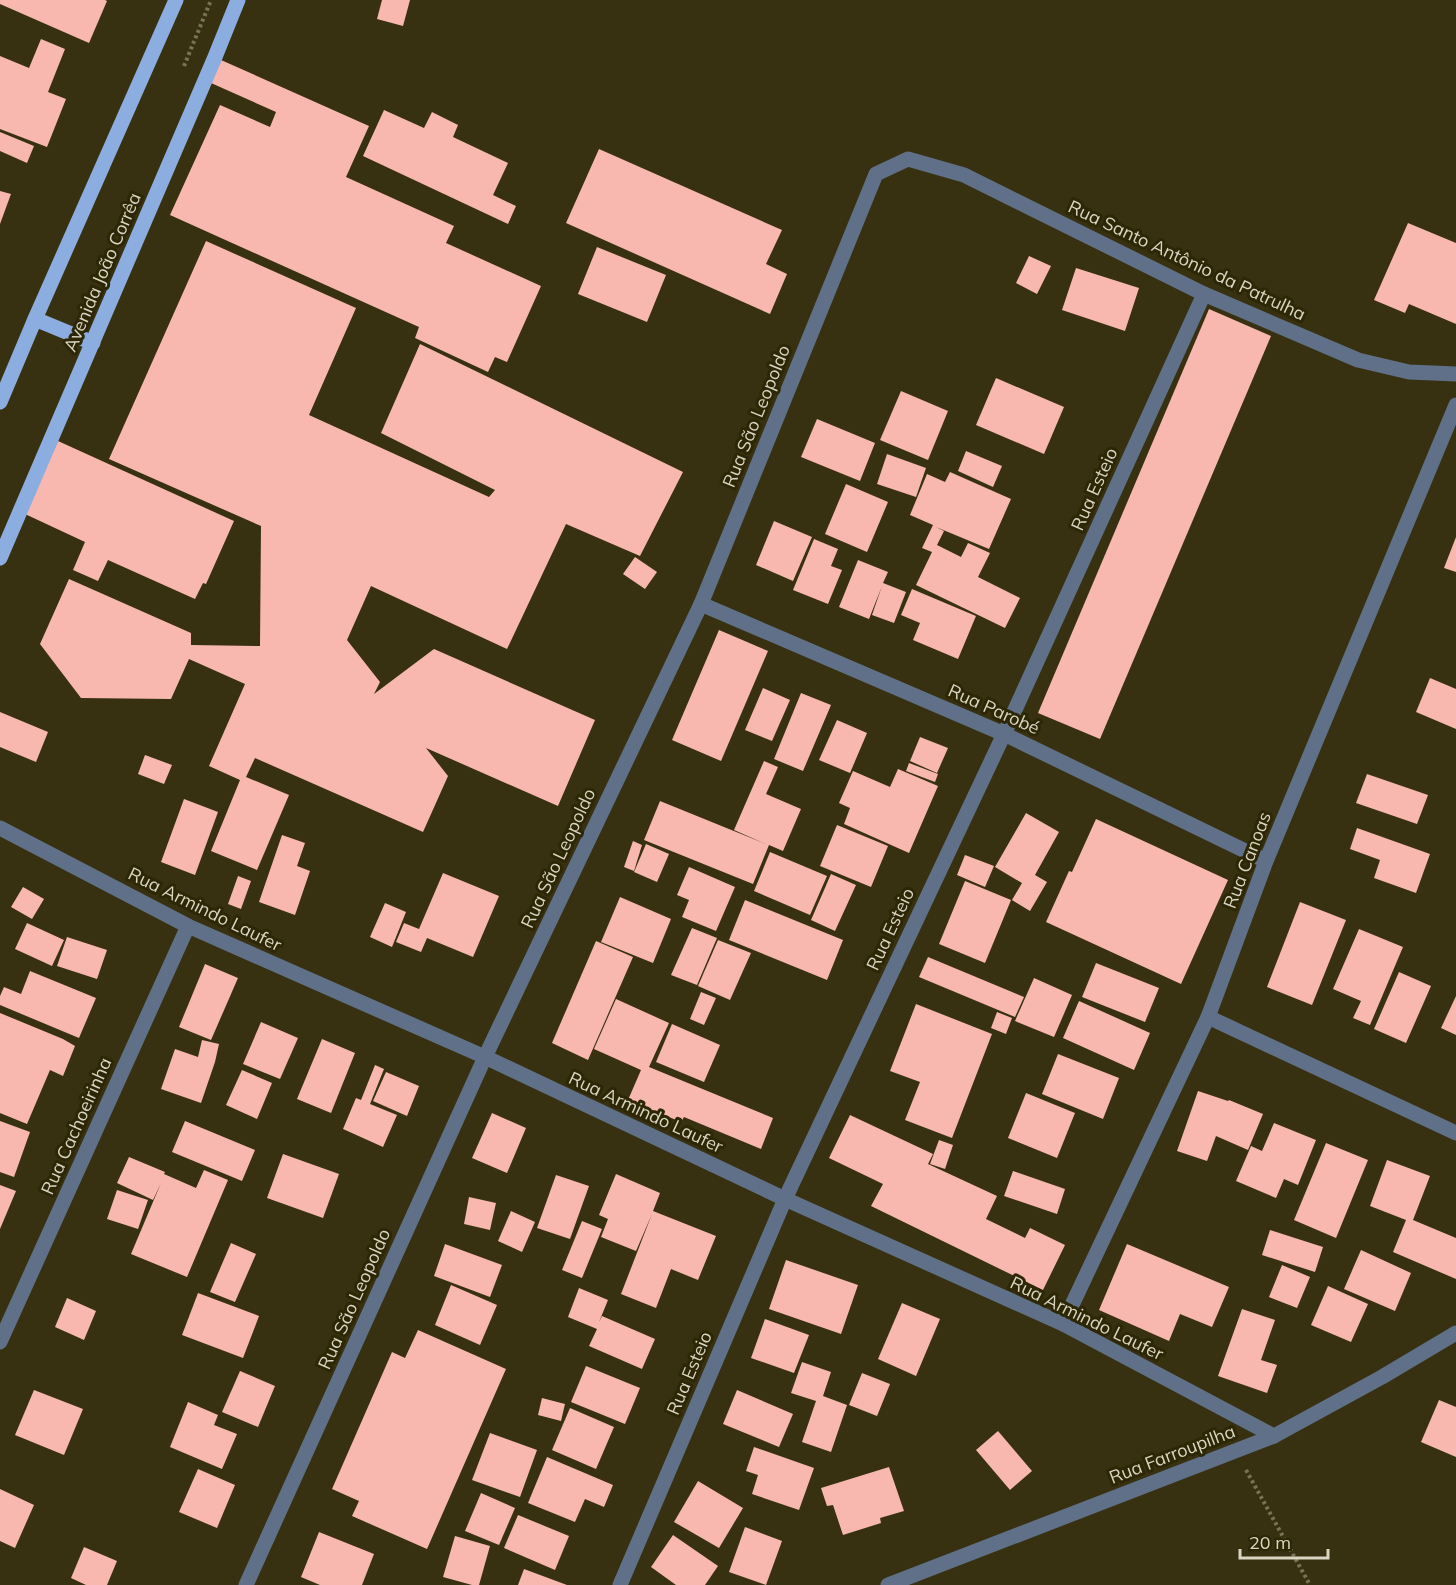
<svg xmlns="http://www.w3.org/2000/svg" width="1456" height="1585" viewBox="0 0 1456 1585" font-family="Mulish,sans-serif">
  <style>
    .building { fill: #f9b8af }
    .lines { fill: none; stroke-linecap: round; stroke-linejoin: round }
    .path { stroke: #787258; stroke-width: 4; stroke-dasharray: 3 3; stroke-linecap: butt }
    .minor { stroke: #5f7088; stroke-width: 15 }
    .major { stroke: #8cade0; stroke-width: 15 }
    .labels { text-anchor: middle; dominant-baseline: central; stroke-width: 6; stroke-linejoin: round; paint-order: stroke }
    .street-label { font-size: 18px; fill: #d9d5c3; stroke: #2d2706 }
  </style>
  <rect width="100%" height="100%" fill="#383111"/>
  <g class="building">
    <polygon points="0,0 105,0 107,1 89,43 0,4"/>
    <polygon points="382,0 410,0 403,26 377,19"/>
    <polygon points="41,39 65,49 48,92 66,99 47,147 0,129 0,56 29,68"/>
    <polygon points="221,60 369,126 346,177 454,226 446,243 541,286 507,362 495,357 488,372 415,338 419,327 170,215 220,105 270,127 276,112 211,83"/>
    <polygon points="384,110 424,128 432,112 458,125 453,137 508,163 493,195 516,206 508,224 363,156"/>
    <polygon points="0,132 34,146 27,163 0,151"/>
    <polygon points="599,149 782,230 766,264 787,274 770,314 566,223"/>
    <polygon points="0,191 11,194 0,224"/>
    <polygon points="1408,223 1456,243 1456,324 1409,304 1405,313 1374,300"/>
    <polygon points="206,241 356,308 309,415 489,497 495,490 381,433 420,344 683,472 640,556 566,524 507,649 371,586 347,640 380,682 374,694 434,649 595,720 558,806 426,748 448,776 423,832 255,758 246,777 289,795 257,870 211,851 240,780 209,766 245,684 189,659 171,699 81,698 40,644 69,579 191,633 191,645 260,646 261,526 109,459"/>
    <polygon points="597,247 666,275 647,322 578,294"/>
    <polygon points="1029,256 1051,266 1037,294 1016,283"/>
    <polygon points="1076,268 1139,288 1125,331 1062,310"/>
    <polygon points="1209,309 1271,336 1100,739 1038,713"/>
    <polygon points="996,378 1064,407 1044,454 976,425"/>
    <polygon points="901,391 948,411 928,460 880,440"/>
    <polygon points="817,419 875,443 860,481 801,457"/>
    <polygon points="58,441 234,521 206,584 203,583 195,599 108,560 98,581 73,570 85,542 25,514"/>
    <polygon points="966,451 1002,466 993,487 958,471"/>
    <polygon points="887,454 926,468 916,497 877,484"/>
    <polygon points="950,472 1011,499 989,549 936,527 944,531 937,545 961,557 968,543 990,553 978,577 1020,598 1005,628 916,585 932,552 922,548 933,525 910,515 927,474 945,482"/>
    <polygon points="846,484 888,502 867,552 825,534"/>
    <polygon points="774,521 812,537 793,581 756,565"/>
    <polygon points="1456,537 1456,572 1444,568"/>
    <polygon points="814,539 838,549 831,566 842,570 828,604 793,590"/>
    <polygon points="635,557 657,572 645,589 623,574"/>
    <polygon points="858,560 888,572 883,583 906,592 894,623 872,615 882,586 869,619 839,607"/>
    <polygon points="912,589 976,616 958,659 913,640 920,623 901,615"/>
    <polygon points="719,630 768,651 721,761 672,740"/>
    <polygon points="1430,678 1456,689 1456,729 1416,712"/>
    <polygon points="763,688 790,700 772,741 745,730"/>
    <polygon points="801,693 831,705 803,771 774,759"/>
    <polygon points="0,712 48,732 36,762 0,747"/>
    <polygon points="837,720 867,733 850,773 819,760"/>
    <polygon points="920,737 948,748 937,773 910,761"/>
    <polygon points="145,755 172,765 164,784 138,774"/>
    <polygon points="764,761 778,767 766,794 801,809 783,851 769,845 753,884 644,840 660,801 766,844 734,830"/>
    <polygon points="909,763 938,774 935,782 906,771"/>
    <polygon points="898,769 938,786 909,853 844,824 850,808 839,803 853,771 890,787"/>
    <polygon points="1367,774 1428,795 1417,824 1356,803"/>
    <polygon points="184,799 218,812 195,875 161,862"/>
    <polygon points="1026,813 1059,832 1035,875 1047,882 1030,911 1012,900 1022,883 995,867"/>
    <polygon points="1096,819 1228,880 1181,984 1046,922 1069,871 1072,872"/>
    <polygon points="837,825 888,846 871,887 820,866"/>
    <polygon points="1357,828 1430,854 1416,893 1374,878 1380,860 1350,849"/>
    <polygon points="282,835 305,843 297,866 310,871 295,915 259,902"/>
    <polygon points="633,841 642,845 634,871 624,867"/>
    <polygon points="646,844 669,854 657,882 634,872"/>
    <polygon points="770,852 827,876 810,915 754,891"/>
    <polygon points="965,855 994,866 985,887 957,875"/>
    <polygon points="689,867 735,887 716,931 682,917 689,900 677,895"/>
    <polygon points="443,873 499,896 473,957 427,938 421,952 396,942 404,923 419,929"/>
    <polygon points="831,874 856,885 835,931 811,920"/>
    <polygon points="238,876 251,881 241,909 228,904"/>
    <polygon points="965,881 1011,900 985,963 939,944"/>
    <polygon points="23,887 44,899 32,919 11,907"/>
    <polygon points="620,897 671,919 653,963 601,942"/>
    <polygon points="745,900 843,940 827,980 729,940"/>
    <polygon points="1300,902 1346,920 1312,1005 1267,987"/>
    <polygon points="385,903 406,912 392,947 370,937"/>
    <polygon points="27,923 64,940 52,966 15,949"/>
    <polygon points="692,928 717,938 697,985 671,975"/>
    <polygon points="1359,929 1403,947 1370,1025 1353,1018 1361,1001 1333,989"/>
    <polygon points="67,937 107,950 97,979 57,966"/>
    <polygon points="718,940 751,953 730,1000 698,986"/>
    <polygon points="596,941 633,957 588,1060 552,1043"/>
    <polygon points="928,957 1024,997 1015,1017 919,977"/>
    <polygon points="1096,963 1159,988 1145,1022 1082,997"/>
    <polygon points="205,964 238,978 211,1040 179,1027"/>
    <polygon points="30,971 96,998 79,1038 0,1005 0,996 4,987 21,994"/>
    <polygon points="1399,972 1431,986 1406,1043 1374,1029"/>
    <polygon points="1034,978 1072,995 1054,1037 1015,1021"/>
    <polygon points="701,992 716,998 704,1025 690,1019"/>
    <polygon points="1456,996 1456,1035 1441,1028"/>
    <polygon points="616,999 669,1023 649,1067 773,1118 761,1149 684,1117 681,1122 628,1100 641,1070 594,1049"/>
    <polygon points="1079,1001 1150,1033 1134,1070 1063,1038"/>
    <polygon points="916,1004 992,1034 952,1138 905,1120 920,1082 890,1071"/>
    <polygon points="997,1012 1012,1018 1006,1034 991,1028"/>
    <polygon points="0,1013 63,1039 75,1046 63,1076 50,1070 27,1124 0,1113"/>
    <polygon points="261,1022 298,1038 280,1079 243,1064"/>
    <polygon points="672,1024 720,1045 704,1082 656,1062"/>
    <polygon points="322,1039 355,1053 331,1113 297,1099"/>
    <polygon points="202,1040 219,1044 215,1062 201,1103 161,1089 175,1049 198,1057"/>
    <polygon points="1058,1054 1119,1078 1103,1119 1042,1094"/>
    <polygon points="375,1065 384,1069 370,1104 397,1115 383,1147 343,1129 356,1098 361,1100"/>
    <polygon points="242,1070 272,1083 257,1119 226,1105"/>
    <polygon points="386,1072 419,1086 407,1116 373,1101"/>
    <polygon points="1198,1091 1228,1101 1229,1100 1263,1114 1248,1150 1216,1136 1207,1161 1177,1151"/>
    <polygon points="1026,1093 1075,1113 1057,1158 1008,1138"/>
    <polygon points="492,1113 526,1128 507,1173 472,1158"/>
    <polygon points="850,1115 933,1154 928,1164 997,1196 986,1219 1025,1238 1030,1228 1065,1245 1043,1290 871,1206 883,1184 829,1158"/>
    <polygon points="0,1121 30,1132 14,1177 0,1172"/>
    <polygon points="185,1121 255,1150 242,1181 172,1152"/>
    <polygon points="1274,1123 1316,1140 1298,1185 1284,1179 1276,1198 1236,1181 1251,1146 1262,1151"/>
    <polygon points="939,1140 953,1145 945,1169 930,1164"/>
    <polygon points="1326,1143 1368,1160 1336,1238 1294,1220"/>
    <polygon points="283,1154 339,1174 323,1218 267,1198"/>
    <polygon points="129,1157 165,1172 164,1174 196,1188 204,1170 228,1180 187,1277 131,1254 161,1183 153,1200 117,1183"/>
    <polygon points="1387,1160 1430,1176 1413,1220 1456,1238 1456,1279 1393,1252 1406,1220 1370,1206"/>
    <polygon points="1013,1171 1065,1189 1057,1214 1004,1196"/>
    <polygon points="616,1174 660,1193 653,1211 716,1236 698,1280 671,1269 656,1308 621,1294 652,1214 636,1251 601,1237 608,1219 599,1215"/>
    <polygon points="556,1175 589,1186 570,1239 537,1228"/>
    <polygon points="0,1185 16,1191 0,1229"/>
    <polygon points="117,1190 148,1200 138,1229 107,1219"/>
    <polygon points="469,1197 496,1203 490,1230 464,1224"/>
    <polygon points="511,1211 535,1222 522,1252 498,1241"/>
    <polygon points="582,1221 602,1229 582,1278 562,1270"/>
    <polygon points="1270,1230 1323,1247 1315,1272 1262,1255"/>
    <polygon points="231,1243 256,1254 235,1302 210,1292"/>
    <polygon points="445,1244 502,1265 490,1297 434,1276"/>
    <polygon points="1127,1244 1229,1287 1212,1327 1180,1314 1169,1341 1099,1310"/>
    <polygon points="1361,1250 1411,1273 1395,1311 1344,1289"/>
    <polygon points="786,1260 858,1285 841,1334 769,1309"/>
    <polygon points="1282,1265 1310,1277 1297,1308 1269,1297"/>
    <polygon points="451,1285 497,1305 480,1345 435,1325"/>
    <polygon points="1328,1286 1368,1304 1351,1342 1311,1325"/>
    <polygon points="579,1288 608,1300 599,1322 602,1316 655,1339 642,1369 589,1346 597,1329 568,1317"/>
    <polygon points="198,1293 259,1316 243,1358 182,1335"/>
    <polygon points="67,1298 96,1311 84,1340 55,1327"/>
    <polygon points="902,1303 940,1319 916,1376 878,1359"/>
    <polygon points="1242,1309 1275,1320 1261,1360 1277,1365 1267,1393 1218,1376"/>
    <polygon points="765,1319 809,1335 794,1373 751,1358"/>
    <polygon points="418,1330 506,1369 427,1549 352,1516 359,1501 332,1489 392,1352 405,1358"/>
    <polygon points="802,1362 831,1372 823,1396 847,1405 831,1452 802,1442 816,1401 791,1393"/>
    <polygon points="586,1366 640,1388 625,1424 571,1402"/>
    <polygon points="240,1371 275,1386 258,1427 222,1412"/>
    <polygon points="862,1373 890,1384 877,1416 849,1405"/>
    <polygon points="34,1390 83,1409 64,1455 15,1435"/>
    <polygon points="737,1390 793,1414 779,1447 723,1424"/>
    <polygon points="542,1398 565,1404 561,1421 538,1415"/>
    <polygon points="1439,1400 1456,1407 1456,1457 1421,1442"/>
    <polygon points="188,1402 218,1415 214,1425 237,1434 222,1469 170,1447"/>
    <polygon points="570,1408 614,1427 596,1469 552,1450"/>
    <polygon points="998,1431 1032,1471 1010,1490 976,1450"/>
    <polygon points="490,1433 537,1450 520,1497 472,1480"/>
    <polygon points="754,1447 814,1468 799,1510 752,1494 758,1475 746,1471"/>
    <polygon points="547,1457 613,1485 604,1507 585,1499 575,1522 528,1503"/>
    <polygon points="889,1467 904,1511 880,1518 881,1523 843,1535 833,1505 827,1506 821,1488"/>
    <polygon points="198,1469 235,1485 217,1528 179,1512"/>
    <polygon points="698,1481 743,1508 719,1548 674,1522"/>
    <polygon points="0,1489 34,1505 15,1548 0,1541"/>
    <polygon points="481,1493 515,1508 499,1545 465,1531"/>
    <polygon points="518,1515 569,1536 555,1570 504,1548"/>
    <polygon points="745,1527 782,1541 766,1585 729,1572"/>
    <polygon points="319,1532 374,1554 362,1585 320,1585 301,1577"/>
    <polygon points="673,1535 718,1566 705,1585 676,1585 651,1567"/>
    <polygon points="455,1536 490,1546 479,1585 472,1585 443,1577"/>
    <polygon points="84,1547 117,1561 107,1585 86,1585 71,1578"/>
    <polygon points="524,1569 567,1585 518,1585"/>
  </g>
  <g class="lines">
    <g class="path">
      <polyline points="184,66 211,0"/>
      <polyline points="1246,1470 1310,1585"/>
    </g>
    <g class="minor">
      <polyline points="701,604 1004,734 1266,861"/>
      <polyline points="0,828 188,926 485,1057 785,1199 1063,1324 1274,1436"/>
      <polyline points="1208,1017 1456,1133"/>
      <polyline points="1063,1324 1208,1017 1266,861 1456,405"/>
      <polyline points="0,1342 188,926"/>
      <polyline points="246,1585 485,1057 701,604 876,174 908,159 964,175 1204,294 1358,360 1409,372 1456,374"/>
      <polyline points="620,1585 785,1199 1004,734 1204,294"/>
      <polyline points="888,1585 1274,1436 1382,1377 1456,1333"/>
    </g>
    <g class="major">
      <polyline points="35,319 93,343"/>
      <polyline points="0,402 35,319 176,0"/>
      <polyline points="0,558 215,57 238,0"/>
    </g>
  </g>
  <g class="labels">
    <g class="street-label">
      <text transform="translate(1187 260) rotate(25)">Rua Santo Antônio da Patrulha</text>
      <text transform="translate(102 272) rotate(-67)">Avenida João Corrêa</text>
      <text transform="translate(756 416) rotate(-68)">Rua São Leopoldo</text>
      <text transform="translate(1094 489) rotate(-66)">Rua Esteio</text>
      <text transform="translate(994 709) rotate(24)">Rua Parobé</text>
      <text transform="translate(558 858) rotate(-65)">Rua São Leopoldo</text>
      <text transform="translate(1247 860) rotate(-69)">Rua Canoas</text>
      <text transform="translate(205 909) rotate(26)">Rua Armindo Laufer</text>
      <text transform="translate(890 929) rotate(-65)">Rua Esteio</text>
      <text transform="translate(646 1112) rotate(25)">Rua Armindo Laufer</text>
      <text transform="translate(76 1126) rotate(-66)">Rua Cachoeirinha</text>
      <text transform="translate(354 1299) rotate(-66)">Rua São Leopoldo</text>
      <text transform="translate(1087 1318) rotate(26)">Rua Armindo Laufer</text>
      <text transform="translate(689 1373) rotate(-67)">Rua Esteio</text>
      <text transform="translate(1172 1454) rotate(-21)">Rua Farroupilha</text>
    </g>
  </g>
  <path d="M1240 1549v9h88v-9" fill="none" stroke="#d9d5c3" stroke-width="3"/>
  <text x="1249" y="1549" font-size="18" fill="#d9d5c3" stroke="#2d2706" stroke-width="4.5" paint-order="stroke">20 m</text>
</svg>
